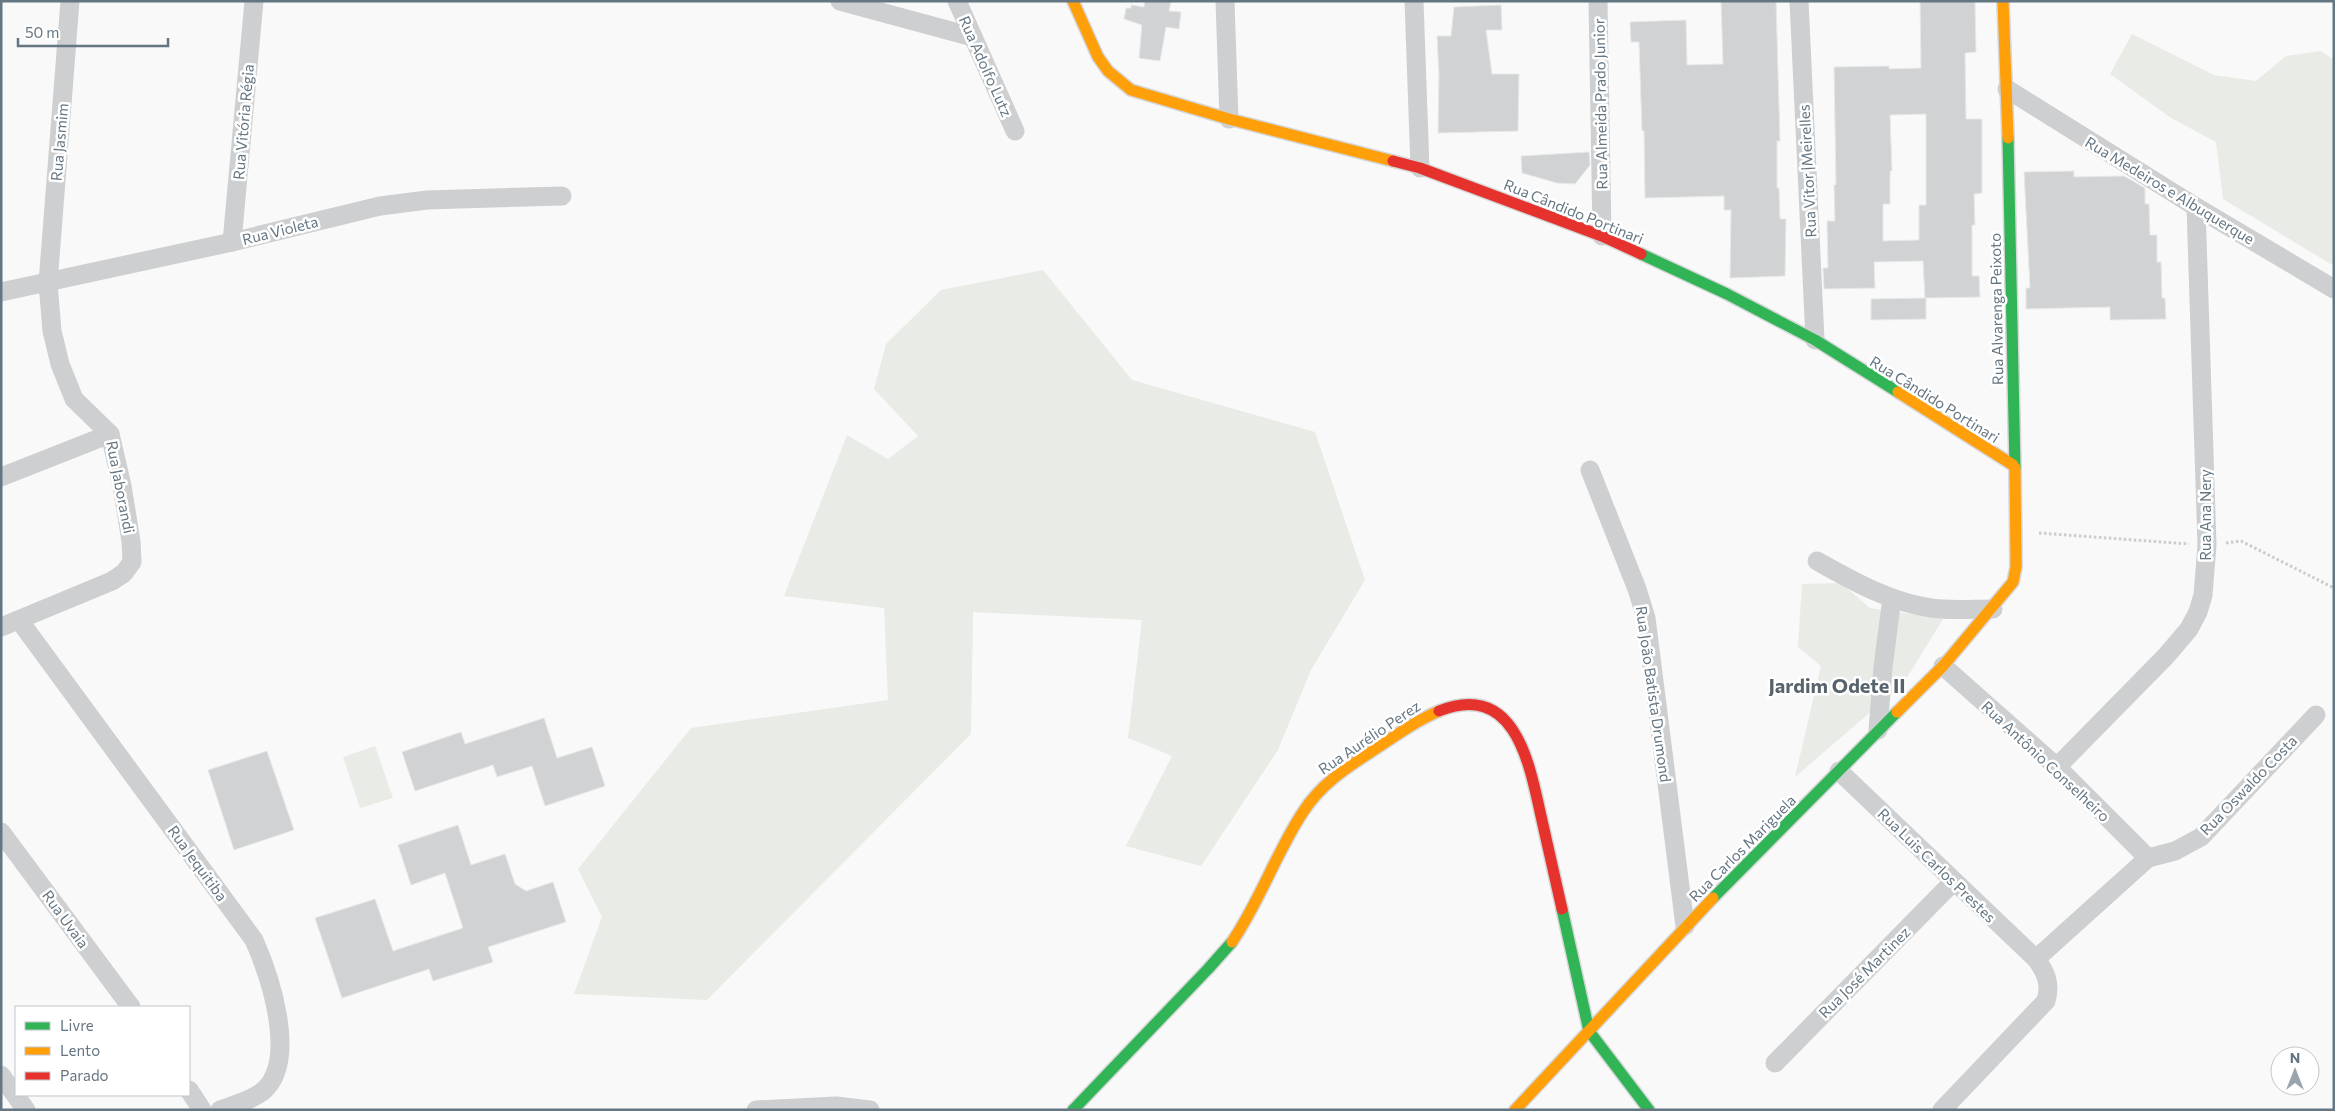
<svg xmlns="http://www.w3.org/2000/svg" width="2335" height="1111" viewBox="0 0 2335 1111" font-family="Commissioner,sans-serif">
  <style>
    .green { fill: #e8ebe6 }
    .building { fill: #d0d2d3; stroke: #e8e8e8; fill-rule: evenodd }
    .lines { fill: none; stroke-linecap: round; stroke-linejoin: round }
    .fast-casing { stroke: #d5d6d7; stroke-width: 14 }
    .slow-casing { stroke: #d5d6d7; stroke-width: 14 }
    .jam-casing { stroke: #d5d6d7; stroke-width: 14 }
    .path { stroke: #cbcccd; stroke-width: 3; stroke-dasharray: 2.5 2.5; stroke-linecap: butt }
    .street { stroke: #cecfd0; stroke-width: 19 }
    .fast { stroke: #30b455; stroke-width: 11 }
    .slow { stroke: #ff9f0a; stroke-width: 11 }
    .jam { stroke: #e5322d; stroke-width: 11 }
    .labels { text-anchor: middle; dominant-baseline: central; stroke-width: 5; stroke-linejoin: round; paint-order: stroke }
    .street-label { font-size: 15px; fill: #657683; stroke: #fff }
    .district-label { font-size: 20px; font-weight: bold; fill: #57646e; stroke: #fff }
  </style>
  <rect width="100%" height="100%" fill="#f9f9f9"/>
  <g class="green">
    <polygon points="2132,34 2214,75 2256,81 2286,56 2321,51 2334,60 2334,266 2223,199 2216,142 2171,118 2110,74"/>
    <polygon points="1043,270 1132,380 1315,432 1365,580 1311,670 1278,750 1201,866 1126,846 1172,756 1128,738 1142,620 973,612 971,734 707,1000 574,994 602,917 578,869 691,728 888,700 884,608 784,596 847,435 888,459 918,436 874,389 886,344 941,290"/>
    <polygon points="1841,583 1870,608 1943,619 1903,684 1795,777 1821,666 1798,647 1802,584"/>
    <polygon points="375,746 393,798 360,808 343,757"/>
  </g>
  <g class="building">
    <polygon points="1145,1 1171,1 1169,11 1181,12 1179,29 1166,27 1160,61 1139,58 1142,25 1124,19 1126,8 1131,8 1131,5 1144,7"/>
    <polygon points="1721,1 1776,1 1780,141 1777,141 1777,188 1779,188 1780,219 1786,219 1785,276 1730,278 1731,210 1724,210 1724,196 1645,198 1644,131 1642,131 1639,42 1631,42 1630,22 1686,20 1687,65 1723,64"/>
    <path d="M1920,1H1975L1976,52L1965,53L1966,119H1982V193L1974,194L1975,225H1972V276H1979L1980,297L1925,298L1923,261L1874,262L1875,288L1824,289L1823,268H1828L1827,221H1835L1834,185H1836L1834,67L1889,66V69L1921,68ZM1926,114V205H1919V240L1883,241V204H1890V171H1892L1890,115Z"/>
    <polygon points="1501,5 1502,30 1486,30 1492,74 1519,74 1518,131 1438,133 1439,75 1437,36 1451,36 1454,7"/>
    <polygon points="1589,152 1590,165 1575,184 1557,183 1522,173 1521,156"/>
    <polygon points="2074,171 2074,177 2124,176 2145,188 2145,204 2149,204 2150,235 2157,235 2157,262 2161,262 2162,298 2165,298 2166,319 2110,320 2110,307 2026,309 2026,288 2030,288 2024,172"/>
    <polygon points="1926,298 1926,319 1871,320 1871,299"/>
    <polygon points="544,718 557,758 592,747 605,786 545,806 532,766 497,777 493,765 415,791 402,752 461,732 465,744"/>
    <polygon points="267,751 294,830 234,850 208,770"/>
    <polygon points="458,825 471,865 505,854 515,884 526,891 553,882 566,922 488,947 493,962 433,981 429,969 342,998 315,918 375,899 393,951 463,928 445,873 411,885 398,845"/>
  </g>
  <g class="lines">
    <defs>
      <g id="fast">
        <polyline points="2008,138 2015,468"/>
        <polyline points="1641,254 1727,294 1815,340 1898,392"/>
        <polyline points="1713,898 1897,712"/>
        <polyline points="1562,909 1589,1031 1649,1110"/>
        <polyline points="1073,1110 1208,969 1232,942"/>
      </g>
      <g id="slow">
        <polyline points="1073,1 1098,57 1108,71 1131,90 1229,119 1393,161"/>
        <polyline points="2003,1 2008,138"/>
        <polyline points="1898,392 2013,465"/>
        <polyline points="1897,712 1943,666 2013,582 2016,567 2015,468"/>
        <path d="M1232,942C1260,901 1276,853 1303,812C1323,781 1351,765 1380,746C1399,733 1418,720 1439,711"/>
        <polyline points="1515,1110 1713,898"/>
      </g>
      <g id="jam">
        <polyline points="1393,161 1420,168 1602,236 1641,254"/>
        <path d="M1439,711C1515,681 1529,762 1541,816C1548,847 1555,878 1562,909"/>
      </g>
    </defs>
    <use href="#fast" class="fast-casing"/>
    <use href="#slow" class="slow-casing"/>
    <use href="#jam" class="jam-casing"/>
    <g class="path">
      <polyline points="2039,533 2189,544"/>
      <polyline points="2226,543 2241,541 2334,588"/>
    </g>
    <g class="street">
      <polyline points="840,1 973,37"/>
      <polyline points="957,1 1015,131"/>
      <polyline points="1225,1 1229,119"/>
      <polyline points="1414,1 1420,168"/>
      <polyline points="1598,1 1602,236"/>
      <polyline points="1799,1 1815,340"/>
      <polyline points="2007,89 2196,207 2334,289"/>
      <polyline points="232,242 254,1"/>
      <polyline points="1,292 232,242 380,206 427,200 562,196"/>
      <polyline points="1590,470 1637,589 1646,618 1685,926"/>
      <polyline points="1,477 110,434"/>
      <path d="M1817,561C1853,581 1889,602 1931,608C1951,611 1972,609 1993,609"/>
      <path d="M19,620L254,940C270,976 299,1062 262,1092C250,1101 234,1105 220,1110"/>
      <polyline points="1,627 112,581 124,573 132,562 131,541 122,486 110,434 74,399 60,364 52,331 48,283 70,1"/>
      <polyline points="1943,666 2057,767 2148,858"/>
      <polyline points="1878,730 1883,667 1892,598"/>
      <polyline points="2057,767 2166,656 2189,629 2198,612 2203,595 2207,545 2196,207"/>
      <path d="M1839,771L2036,959C2046,972 2051,984 2046,1001L1942,1110"/>
      <polyline points="1,832 131,1007"/>
      <polyline points="2036,959 2148,858 2175,851 2201,837 2316,715"/>
      <polyline points="1775,1063 1954,881"/>
      <polyline points="1,1075 26,1110"/>
      <polyline points="189,1090 202,1110"/>
      <polyline points="756,1110 836,1106 870,1110"/>
    </g>
    <use href="#fast" class="fast"/>
    <use href="#slow" class="slow"/>
    <use href="#jam" class="jam"/>
  </g>
  <g class="labels">
    <g class="street-label">
      <text transform="translate(986 66) rotate(66)">Rua Adolfo Lutz</text>
      <text transform="translate(1600 104) rotate(-91)">Rua Almeida Prado Junior</text>
      <text transform="translate(243 122) rotate(-85)">Rua Vitória Régia</text>
      <text transform="translate(59 142) rotate(-85)">Rua Jasmim</text>
      <text transform="translate(1807 171) rotate(-93)">Rua Vitor |Meirelles</text>
      <text transform="translate(2170 190) rotate(31)">Rua Medeiros e Albuquerque</text>
      <text transform="translate(1574 211) rotate(22)">Rua Cândido Portinari</text>
      <text transform="translate(280 230) rotate(-14)">Rua Violeta</text>
      <text transform="translate(1996 309) rotate(-91)">Rua Alvarenga Peixoto</text>
      <text transform="translate(1935 399) rotate(32)">Rua Cândido Portinari</text>
      <text transform="translate(121 487) rotate(79)">Rua Jaborandi</text>
      <text transform="translate(2205 515) rotate(-90)">Rua Ana Nery</text>
      <text transform="translate(1654 694) rotate(82)">Rua João Batista Drumond</text>
      <text transform="translate(1369 737) rotate(-34)">Rua Aurélio Perez</text>
      <text transform="translate(2046 761) rotate(43)">Rua Antônio Conselheiro</text>
      <text transform="translate(2248 785) rotate(-46)">Rua Oswaldo Costa</text>
      <text transform="translate(1742 848) rotate(-45)">Rua Carlos Mariguela</text>
      <text transform="translate(198 863) rotate(54)">Rua Jequitiba</text>
      <text transform="translate(1937 865) rotate(44)">Rua Luis Carlos Prestes</text>
      <text transform="translate(66 919) rotate(54)">Rua Uvaia</text>
      <text transform="translate(1864 972) rotate(-45)">Rua José Martinez</text>
    </g>
    <g class="district-label">
      <text x="1837" y="685">Jardim Odete II</text>
    </g>
  </g>
  <rect width="2335" height="1111" fill="none" stroke="#657683" stroke-width="5"/>
  <rect x="15" y="1006" width="175" height="90" fill="#ffffff" stroke="#c1c8cd"/>
  <rect x="25" y="1022" width="25" height="8" fill="#30b455" stroke="#c1c8cd"/>
  <text x="60" y="1031" font-size="15" fill="#657683">Livre</text>
  <rect x="25" y="1047" width="25" height="8" fill="#ff9f0a" stroke="#c1c8cd"/>
  <text x="60" y="1056" font-size="15" fill="#657683">Lento</text>
  <rect x="25" y="1072" width="25" height="8" fill="#e5322d" stroke="#c1c8cd"/>
  <text x="60" y="1081" font-size="15" fill="#657683">Parado</text>
  <g transform="translate(2295 1071)"><circle r="24" fill="#ffffff" stroke="#c1c8cd"/>
  <path d="M0-4L9 19L0 12L-9 19Z" fill="#99a4ac"/>
  <text y="-8" font-size="14" font-weight="bold" text-anchor="middle" fill="#657683">N</text>
  </g>
  <path d="M18 38v8h150v-8" fill="none" stroke="#657683" stroke-width="2.5"/>
  <text x="25" y="38" font-size="15" fill="#657683" stroke="#ffffff" stroke-width="4" paint-order="stroke">50 m</text>
</svg>
